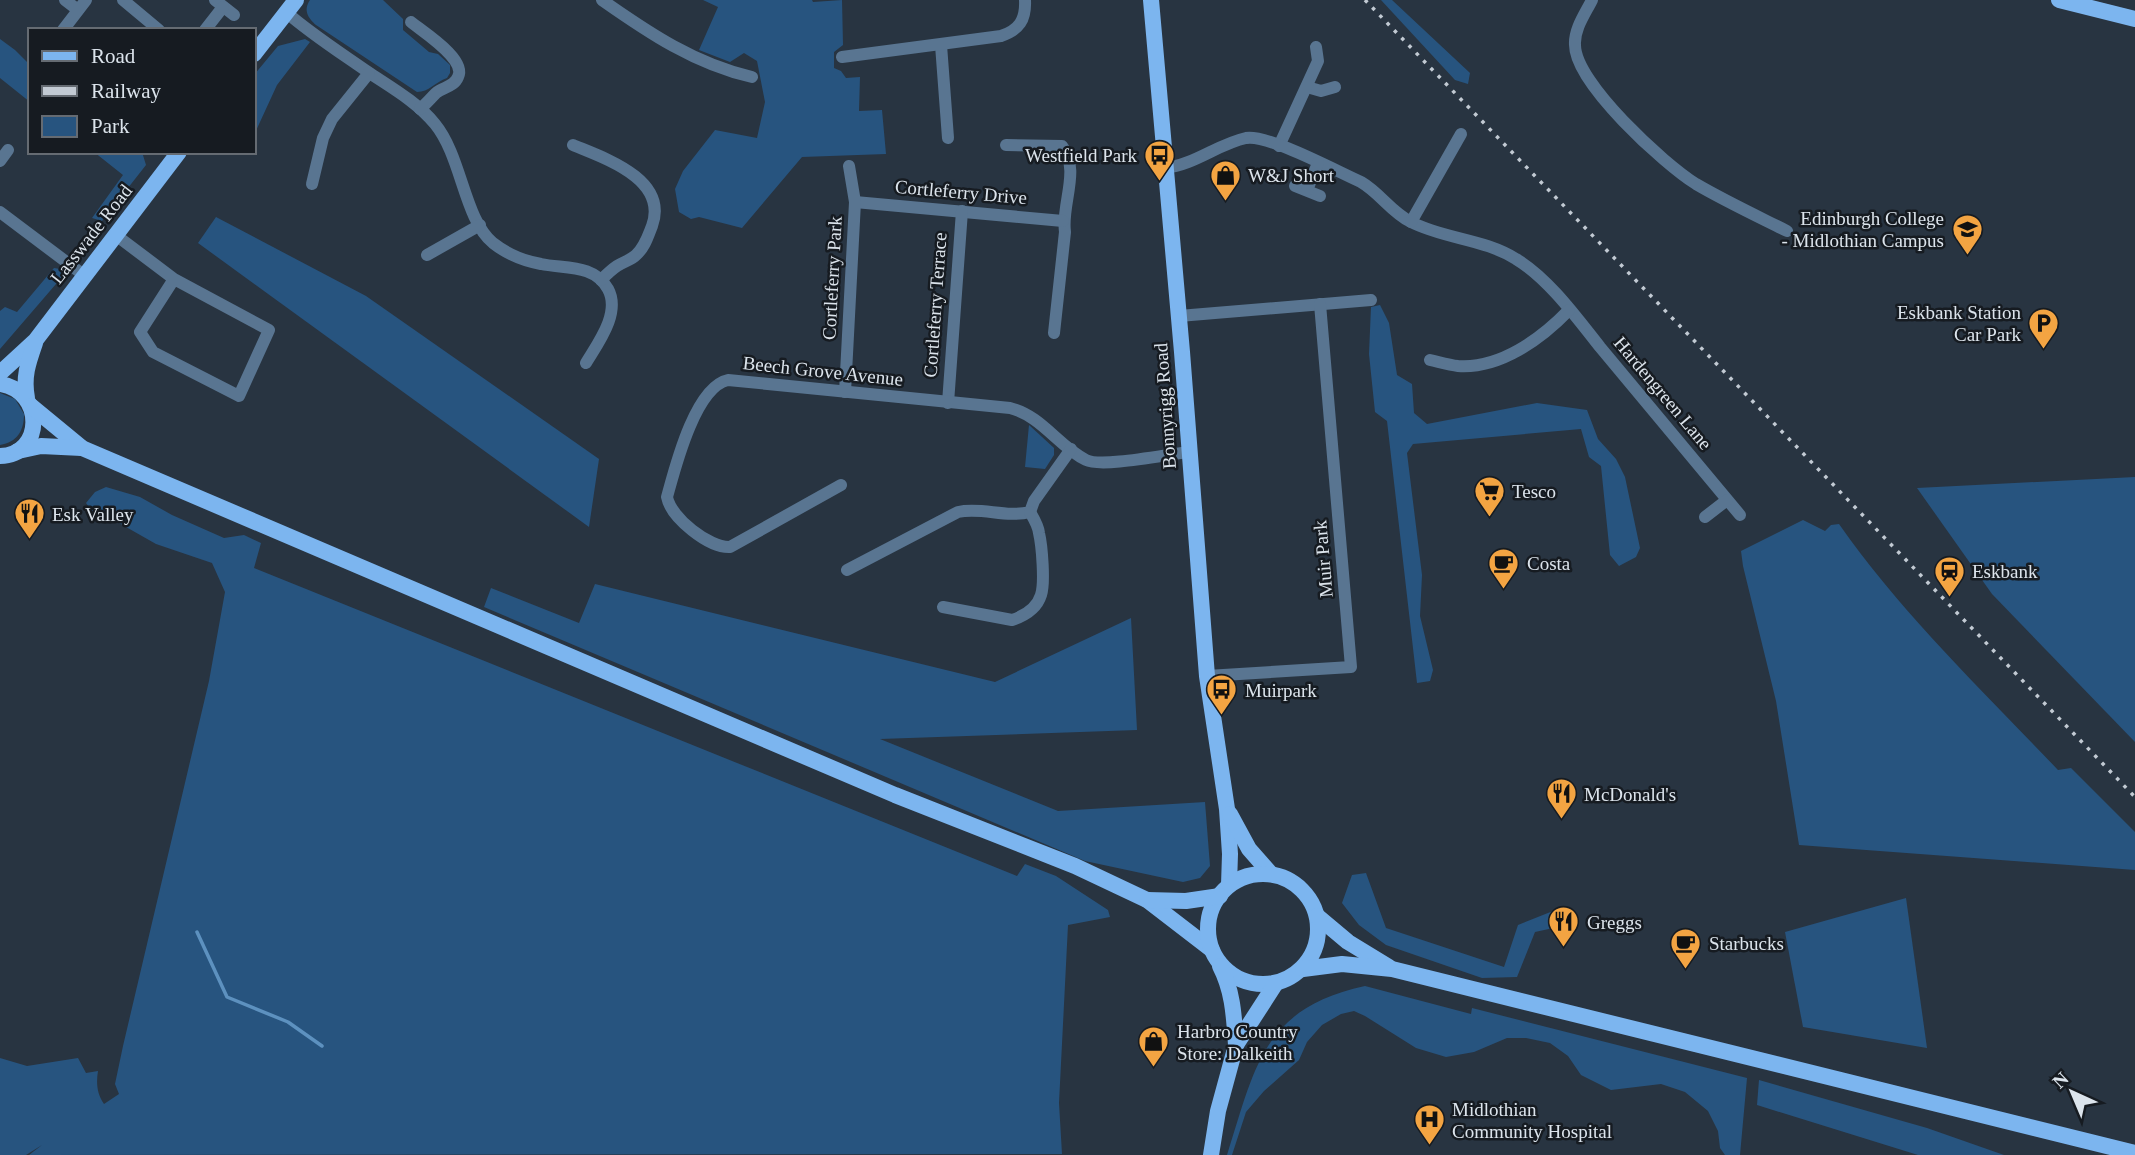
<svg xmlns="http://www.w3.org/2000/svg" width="2135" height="1155" viewBox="0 0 2135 1155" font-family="Georgia,serif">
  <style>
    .green { fill: #27547f }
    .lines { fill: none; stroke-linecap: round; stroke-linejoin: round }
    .stream { stroke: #5d91bf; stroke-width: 3.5 }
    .minor { stroke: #597591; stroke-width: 12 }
    .major { stroke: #7cb5ef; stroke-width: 16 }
    .rail { stroke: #c2cad3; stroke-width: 3.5; stroke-dasharray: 3.5 7; stroke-linecap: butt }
    .labels { text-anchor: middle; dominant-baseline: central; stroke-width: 5; stroke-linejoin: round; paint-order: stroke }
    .poi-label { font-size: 19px; fill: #dce4ec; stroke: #161b21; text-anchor: start }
    .street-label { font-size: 19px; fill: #dce4ec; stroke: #161b21 }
  </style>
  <rect width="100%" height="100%" fill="#283441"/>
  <g class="green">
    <path d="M310,0H383L403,19V30L429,52L438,54L450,65V73L447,78C435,82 429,92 417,92L316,25C308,18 303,10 310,0Z"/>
    <polygon points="703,0 812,0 813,2 842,0 843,45 834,52 834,68 841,71 846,78 860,77 859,111 882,110 886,154 802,157 742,228 699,217 691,219 679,212 675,189 683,171 715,130 757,138 765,102 757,61 744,53 730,62 699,50 718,7"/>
    <polygon points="1381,0 1392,0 1470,73 1468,84 1455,80"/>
    <polygon points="0,39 15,50 30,65 30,102 0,78"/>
    <polygon points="305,39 310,42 277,85 254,135 254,75 278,46"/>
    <polygon points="94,152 142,152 146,165 102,221 92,218 123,175"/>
    <polygon points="216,217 366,296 599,459 589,527 198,243"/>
    <polygon points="54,268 60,269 62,277 0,349 0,311 5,307 17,312"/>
    <polygon points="1380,305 1389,323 1397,375 1412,384 1414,413 1427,424 1537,403 1587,410 1598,439 1616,459 1625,477 1640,548 1636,557 1619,566 1610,555 1601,466 1589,457 1581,429 1413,444 1407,453 1422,575 1420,616 1433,670 1430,681 1417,683 1387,421 1375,412 1369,354 1371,307"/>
    <path d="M0,393L15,399L24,414C24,431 17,442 0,445Z"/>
    <polygon points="1029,425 1054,448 1054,455 1045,469 1025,467"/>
    <polygon points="2135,477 2135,742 1992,594 1917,488"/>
    <path d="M106,487L140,497L172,515L224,538L244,535L261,543L254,568L1017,876L1025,864L1056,876L1108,910L1110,917L1068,925L1059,1103L1062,1154L29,1155L42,1145L26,1155H0V1058L27,1066L78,1058L86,1073L98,1071C96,1083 97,1094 104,1104L119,1094L115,1084L123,1046L209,681L225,592L212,563L156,544L119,523L97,518L86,503L95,492Z"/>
    <path d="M1803,520L1825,531L1831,525L1839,524C1902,614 1983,691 2058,770L2071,768L2135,832V870L1799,845L1776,701L1743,566L1741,551Z"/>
    <polygon points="595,584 995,682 1131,618 1137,730 880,739 1058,811 1205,802 1210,866 1200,878 1183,882 1085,861 484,607 491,588 579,623"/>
    <polygon points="1366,873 1386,928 1504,967 1518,925 1553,911 1562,918 1558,927 1535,932 1517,977 1482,978 1386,945 1359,925 1342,903 1352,875"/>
    <polygon points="1906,898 1927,1048 1803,1027 1785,932"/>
    <path d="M1365,986L1471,1014L1472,1008L1747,1078L1740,1155H1725L1720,1148L1718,1131L1708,1111L1685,1092L1661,1084L1611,1090L1581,1075L1568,1056L1550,1043L1526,1038H1507L1474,1052L1446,1057L1416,1048L1365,1016L1354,1011L1341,1014L1322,1025L1307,1042L1299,1060L1264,1091L1246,1112L1232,1155H1227C1255,1067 1263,1008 1365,986Z"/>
    <polygon points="1759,1080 1927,1128 2004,1155 1918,1155 1757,1105"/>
  </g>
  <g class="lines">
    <polyline class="stream" points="197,932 227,997 288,1022 322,1046"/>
    <g class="minor">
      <polyline points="65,0 78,10"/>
      <polyline points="123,0 159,30"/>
      <polyline points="215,0 234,15"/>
      <path d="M602,0C649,33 695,64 752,77"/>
      <path d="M1592,0C1585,14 1574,29 1575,45C1575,83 1664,164 1696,184C1725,201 1757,216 1787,231"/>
      <path d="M286,12C311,34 341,53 368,72C392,88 417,102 435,124C462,157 464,219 493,243C507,254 524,261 541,264C565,269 594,264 608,289C621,313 598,343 586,363"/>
      <path d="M411,22C423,32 467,59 458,77C454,87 443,87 436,93C431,98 426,104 420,109"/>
      <polyline points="63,30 86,0"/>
      <polyline points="205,30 223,7"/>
      <polyline points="941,45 948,138"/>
      <path d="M842,57L1001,36C1019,30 1026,20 1025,0"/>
      <polyline points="1307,87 1321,91 1335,87"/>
      <path d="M573,145C604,158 669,179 652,226C648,236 645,247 636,255C631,260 623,262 617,266C611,270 606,275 601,280"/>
      <path d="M1006,145L1062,146C1081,170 1061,204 1065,232L1054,333"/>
      <polyline points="1279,146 1318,61 1316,47"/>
      <polyline points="0,161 8,150"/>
      <path d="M1165,168C1194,165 1218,144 1246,138C1268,134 1338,172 1361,182C1380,193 1391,212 1411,222C1444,239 1485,239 1516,259C1548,278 1577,318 1600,347C1647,403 1693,459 1740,515"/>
      <polyline points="312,184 323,138 332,119 369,73"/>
      <polyline points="1295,186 1320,196"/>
      <polyline points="1307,190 1318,163"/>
      <polyline points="855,202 1063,221"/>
      <polyline points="0,212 85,276"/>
      <polyline points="1411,222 1461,134"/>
      <polyline points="117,236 174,279 269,330 239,396 153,352 140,332 174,279"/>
      <polyline points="427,255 480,225"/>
      <polyline points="1179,316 1371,300"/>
      <path d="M1430,360C1439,362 1449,365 1458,366C1500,369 1541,339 1569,310"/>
      <polyline points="845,392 855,202 849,166"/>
      <polyline points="948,403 962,211"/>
      <path d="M841,485L730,547C709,548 671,518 667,497C675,468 695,387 728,380L1010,408C1042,416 1058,446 1086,460C1102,468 1168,454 1189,452"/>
      <polyline points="1705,517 1727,500"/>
      <path d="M847,570L958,512C982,507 1006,518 1030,512L1034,501L1071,449"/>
      <path d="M943,607L1012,620C1024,616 1037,608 1041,595C1045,583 1042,546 1039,533C1038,525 1034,519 1030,512"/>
      <polyline points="1207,676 1351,667 1320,304"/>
    </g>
    <g class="major">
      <polyline points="1151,0 1182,352 1207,676 1227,809 1230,854 1229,885"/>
      <polyline points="2059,0 2135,19"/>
      <polyline points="254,54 296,0"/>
      <polyline points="0,373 35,341 179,152"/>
      <path d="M0,384C45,391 44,455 0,456"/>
      <path d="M27,398C23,377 28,363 35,343"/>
      <polyline points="31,406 82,448 895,795 1075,866 1147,900 1212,950"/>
      <polyline points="18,451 41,446 82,448"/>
      <polyline points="1230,814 1249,849 1271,874"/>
      <circle cx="1263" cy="929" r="55"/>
      <polyline points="1147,900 1186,901 1220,896"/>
      <polyline points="1317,916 1348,942 1389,967"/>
      <path d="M1220,966C1233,991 1234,1016 1236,1045"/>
      <polyline points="1303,969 1342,964 1392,969 2135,1153"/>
      <polyline points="1211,1155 1218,1111 1236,1045 1276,983"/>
    </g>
    <polyline class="rail" points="1365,0 2135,797"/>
  </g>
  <defs>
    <symbol id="bus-pin" viewBox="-11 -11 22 30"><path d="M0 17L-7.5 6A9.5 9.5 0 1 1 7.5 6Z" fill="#f3a442" stroke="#161b21"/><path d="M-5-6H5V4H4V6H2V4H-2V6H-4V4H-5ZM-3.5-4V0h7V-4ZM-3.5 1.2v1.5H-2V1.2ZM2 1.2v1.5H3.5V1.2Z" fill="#111"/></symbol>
    <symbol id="shop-pin" viewBox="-11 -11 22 30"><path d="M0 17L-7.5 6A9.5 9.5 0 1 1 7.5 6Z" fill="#f3a442" stroke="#161b21"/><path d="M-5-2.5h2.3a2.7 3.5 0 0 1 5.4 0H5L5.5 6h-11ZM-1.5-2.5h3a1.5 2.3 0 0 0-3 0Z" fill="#111"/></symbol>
    <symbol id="university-pin" viewBox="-11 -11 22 30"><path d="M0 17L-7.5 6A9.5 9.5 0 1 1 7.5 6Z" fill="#f3a442" stroke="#161b21"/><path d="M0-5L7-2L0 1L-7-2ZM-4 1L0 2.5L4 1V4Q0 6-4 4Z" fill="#111"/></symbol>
    <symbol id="parking-pin" viewBox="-11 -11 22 30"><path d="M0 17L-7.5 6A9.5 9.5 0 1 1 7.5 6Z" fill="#f3a442" stroke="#161b21"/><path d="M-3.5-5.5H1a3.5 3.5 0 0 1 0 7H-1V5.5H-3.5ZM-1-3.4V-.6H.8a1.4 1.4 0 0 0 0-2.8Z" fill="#111"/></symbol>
    <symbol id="supermarket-pin" viewBox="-11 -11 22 30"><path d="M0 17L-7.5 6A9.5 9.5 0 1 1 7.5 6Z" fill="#f3a442" stroke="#161b21"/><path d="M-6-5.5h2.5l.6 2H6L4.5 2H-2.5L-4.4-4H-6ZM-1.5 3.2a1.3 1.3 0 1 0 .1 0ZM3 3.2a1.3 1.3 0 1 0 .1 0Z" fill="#111"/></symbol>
    <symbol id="restaurant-pin" viewBox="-11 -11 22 30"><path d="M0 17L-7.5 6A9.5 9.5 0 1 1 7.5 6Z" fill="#f3a442" stroke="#161b21"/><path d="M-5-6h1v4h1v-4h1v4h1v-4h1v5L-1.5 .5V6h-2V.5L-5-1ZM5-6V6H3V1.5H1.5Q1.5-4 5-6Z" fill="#111"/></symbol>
    <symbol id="cafe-pin" viewBox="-11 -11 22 30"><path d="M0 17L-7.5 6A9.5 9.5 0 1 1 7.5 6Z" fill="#f3a442" stroke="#161b21"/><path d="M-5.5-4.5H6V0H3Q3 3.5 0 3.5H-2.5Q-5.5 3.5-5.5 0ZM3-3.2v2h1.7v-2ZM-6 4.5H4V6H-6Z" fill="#111"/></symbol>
    <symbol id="station-pin" viewBox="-11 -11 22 30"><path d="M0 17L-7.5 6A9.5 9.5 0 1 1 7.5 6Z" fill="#f3a442" stroke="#161b21"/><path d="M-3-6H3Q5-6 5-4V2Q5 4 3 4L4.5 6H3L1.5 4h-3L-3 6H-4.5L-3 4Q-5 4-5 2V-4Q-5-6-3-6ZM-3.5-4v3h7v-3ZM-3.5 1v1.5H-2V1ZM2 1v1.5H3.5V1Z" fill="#111"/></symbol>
    <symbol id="hospital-pin" viewBox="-11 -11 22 30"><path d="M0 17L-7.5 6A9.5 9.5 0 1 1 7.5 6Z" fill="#f3a442" stroke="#161b21"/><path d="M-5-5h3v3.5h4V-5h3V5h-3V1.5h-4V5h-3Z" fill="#111"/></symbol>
  </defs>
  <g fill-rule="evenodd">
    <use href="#bus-pin" x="1142" y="138" width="35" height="47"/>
    <use href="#shop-pin" x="1208" y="158" width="35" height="47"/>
    <use href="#university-pin" x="1950" y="212" width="35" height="47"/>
    <use href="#parking-pin" x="2026" y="306" width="35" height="47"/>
    <use href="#supermarket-pin" x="1472" y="474" width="35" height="47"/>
    <use href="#restaurant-pin" x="12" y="496" width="35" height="47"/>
    <use href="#cafe-pin" x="1486" y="546" width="35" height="47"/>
    <use href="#station-pin" x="1932" y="554" width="35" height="47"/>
    <use href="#bus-pin" x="1204" y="672" width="35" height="47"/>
    <use href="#restaurant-pin" x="1544" y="776" width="35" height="47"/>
    <use href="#restaurant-pin" x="1546" y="904" width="35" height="47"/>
    <use href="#cafe-pin" x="1668" y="926" width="35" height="47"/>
    <use href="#shop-pin" x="1136" y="1024" width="35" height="47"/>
    <use href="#hospital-pin" x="1412" y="1102" width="35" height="47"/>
  </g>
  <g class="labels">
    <g class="poi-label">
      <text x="1137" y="155" text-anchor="end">Westfield Park</text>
      <text x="1248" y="175">W&amp;J Short</text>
      <text x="1944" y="218" text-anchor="end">Edinburgh College<tspan x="1944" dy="22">- Midlothian Campus</tspan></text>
      <text x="2021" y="312" text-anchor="end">Eskbank Station<tspan x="2021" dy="22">Car Park</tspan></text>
      <text x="1512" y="491">Tesco</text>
      <text x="52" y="514">Esk Valley</text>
      <text x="1527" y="563">Costa</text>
      <text x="1972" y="571">Eskbank</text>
      <text x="1245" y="690">Muirpark</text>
      <text x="1584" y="794">McDonald's</text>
      <text x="1587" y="922">Greggs</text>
      <text x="1709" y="943">Starbucks</text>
      <text x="1177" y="1031">Harbro Country<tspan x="1177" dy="22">Store: Dalkeith</tspan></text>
      <text x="1452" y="1109">Midlothian<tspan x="1452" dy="22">Community Hospital</tspan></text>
    </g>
    <g class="street-label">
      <text transform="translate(961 192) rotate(5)">Cortleferry Drive</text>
      <text transform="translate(91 234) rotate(-52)">Lasswade Road</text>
      <text transform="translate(832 278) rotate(-87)">Cortleferry Park</text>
      <text transform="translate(935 305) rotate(-86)">Cortleferry Terrace</text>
      <text transform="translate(823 371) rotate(6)">Beech Grove Avenue</text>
      <text transform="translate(1663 393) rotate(50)">Hardengreen Lane</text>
      <text transform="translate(1165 406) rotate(-94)">Bonnyrigg Road</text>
      <text transform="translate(1323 559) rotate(-95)">Muir Park</text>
    </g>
  </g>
  <rect x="28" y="28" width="228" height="126" fill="#161b21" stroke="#656b72" stroke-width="2"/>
  <rect x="42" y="51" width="35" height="10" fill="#7cb5ef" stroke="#656b72" stroke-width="2"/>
  <text x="91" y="63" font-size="21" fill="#dce4ec">Road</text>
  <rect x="42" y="86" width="35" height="10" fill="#c2cad3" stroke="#656b72" stroke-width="2"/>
  <text x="91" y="98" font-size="21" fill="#dce4ec">Railway</text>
  <rect x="42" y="116" width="35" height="21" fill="#27547f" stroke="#656b72" stroke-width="2"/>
  <text x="91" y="133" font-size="21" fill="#dce4ec">Park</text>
  <g transform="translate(2072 1092) rotate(316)" stroke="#161b21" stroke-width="5" paint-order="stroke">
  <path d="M0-5L12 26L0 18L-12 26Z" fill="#dce4ec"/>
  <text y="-10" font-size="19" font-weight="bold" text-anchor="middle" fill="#dce4ec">N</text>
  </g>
</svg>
